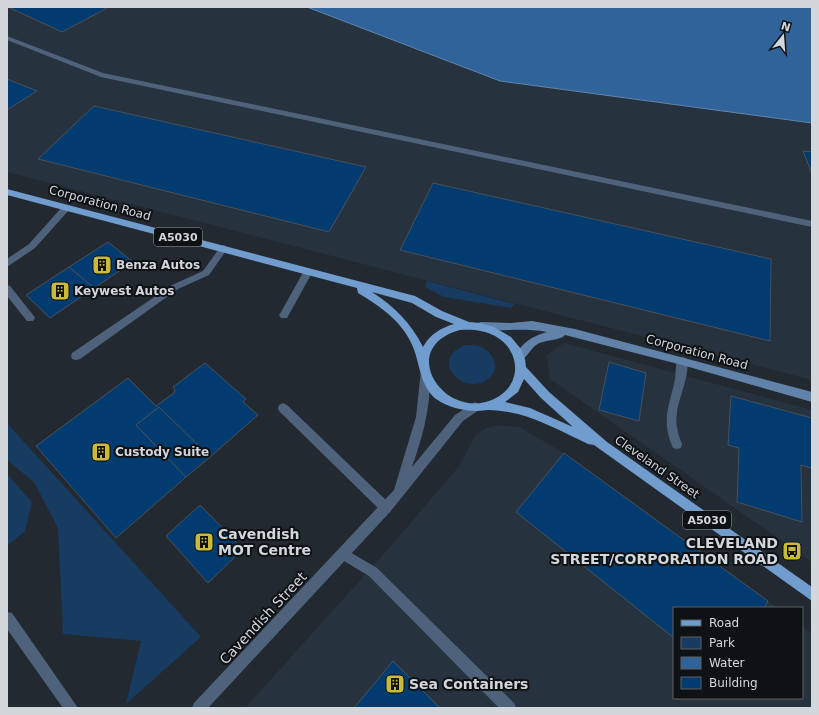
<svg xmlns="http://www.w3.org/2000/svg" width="819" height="715" viewBox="0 0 819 715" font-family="'DejaVu Sans',sans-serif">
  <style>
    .built { fill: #27323f }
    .green { fill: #173b61 }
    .water { fill: #30639a; stroke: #6186ae }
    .building { fill: #023b6f; stroke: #49515a }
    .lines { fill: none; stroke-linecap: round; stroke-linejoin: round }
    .service { fill: #4e637b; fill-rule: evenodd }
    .minor { fill: #4e637b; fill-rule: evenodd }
    .secondary { fill: #6183aa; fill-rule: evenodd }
    .primary { fill: #709cce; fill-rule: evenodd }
    .labels { text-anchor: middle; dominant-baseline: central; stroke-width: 4; stroke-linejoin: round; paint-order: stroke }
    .shield { fill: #0e1215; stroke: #979ca0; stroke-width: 1 }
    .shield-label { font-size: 11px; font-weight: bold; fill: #d2d7dc }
    .street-label { font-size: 12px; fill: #d2d7dc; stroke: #0e1215 }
    .poi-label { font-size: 12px; font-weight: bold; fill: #d2d7dc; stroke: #0e1215; text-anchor: start }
    .near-poi-label { font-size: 14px; font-weight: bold; fill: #d2d7dc; stroke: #0e1215; text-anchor: start }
    .near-street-label { font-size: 14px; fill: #d2d7dc; stroke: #0e1215 }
  </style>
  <rect width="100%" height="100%" fill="#222931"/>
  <g class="built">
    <polygon points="7,7 307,7 500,81 812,123 812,380 7,172"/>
    <polygon points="564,343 812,410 812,562 550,379 547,355"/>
    <polygon points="499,425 519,427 564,453 778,608 674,608 674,698 802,698 802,626 812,633 812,708 245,708 390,547 459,466 475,436 486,428"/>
  </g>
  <g class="green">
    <polygon points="427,281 515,304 511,308 444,297 425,287"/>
    <path d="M466,345C471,345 476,345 481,347C494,352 501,370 488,379C464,398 427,359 466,345Z"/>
    <polygon points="7,423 201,637 126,704 141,641 63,634 58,528 34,482 7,460"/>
    <polygon points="7,474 32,502 25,531 7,546"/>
  </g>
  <polygon class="water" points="307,7 812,7 812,123 500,81"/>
  <g class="building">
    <polygon points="8,7 109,7 62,32"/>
    <polygon points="7,79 37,91 7,110"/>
    <polygon points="94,106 366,167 329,232 38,159"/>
    <polygon points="803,151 812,152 812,174"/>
    <polygon points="433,183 771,259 770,341 400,250"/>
    <polygon points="108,242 133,262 94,288 69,267"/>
    <polygon points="69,267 94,288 50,318 26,295"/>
    <polygon points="609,362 646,373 639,421 599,410"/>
    <polygon points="205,363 246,399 243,402 258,415 210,457 159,407 136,425 186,477 116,538 36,446 128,378 156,406 174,393 175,390 173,387"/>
    <polygon points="731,396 812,418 812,468 801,465 802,522 737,502 739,448 728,445"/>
    <polygon points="159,407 210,457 186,477 136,425"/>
    <polygon points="564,453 768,601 764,608 674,608 674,638 516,512"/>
    <polygon points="200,505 243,549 208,583 166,536"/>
    <polygon points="393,661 440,708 354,708"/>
  </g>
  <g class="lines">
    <g class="service">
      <polygon points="7,36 103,73 812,221 812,227 101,77 7,40"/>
      <polygon points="66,205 70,208 69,210 35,248 7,267 7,259 29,244 63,206"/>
      <polygon points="224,245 228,248 209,275 178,289 80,359 76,360 72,359 71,356 72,353 172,285 203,271 221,246"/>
      <polygon points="308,268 313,271 287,318 281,318 279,315 281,312 305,269"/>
      <polygon points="7,285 10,286 33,315 35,318 33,321 27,321 7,296"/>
      <path d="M682,357L686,358C692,371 678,399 677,413C675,424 678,434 682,444L681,448L677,449L673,448C661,420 669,407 675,380C676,373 675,365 678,358Z"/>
      <polygon points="283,403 287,405 390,504 392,508 390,512 386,514 382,512 279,411 278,408 279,405"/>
      <polygon points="343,548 377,568 514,703 516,708 499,708 369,576 339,558 337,554 339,550"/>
    </g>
    <g class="minor">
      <path d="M425,369L429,370L430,373C431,406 423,436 412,467L455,415L475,402L479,404L480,407L479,410L463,421L390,512L208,708H192L194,703L394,490L416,417L421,370Z"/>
      <polygon points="7,612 12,613 78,708 63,708 7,629"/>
    </g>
    <path class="secondary" d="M532,321L575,329L812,392V402L682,365L565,335C560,341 545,339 536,345C529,350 524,364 515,361L514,358C521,343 532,336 547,332C526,328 503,331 481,330L478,329L476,326L478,323L481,322L511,323Z"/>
    <path class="primary" d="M7,189L415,296L442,311L469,322L480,323L494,327L511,337L521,349L525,359L526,367L549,392L607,442L812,587V601L594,445L588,444C565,433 543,421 518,414C509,412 498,410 488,410C485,410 481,411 477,411C463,411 447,407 436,399C420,386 420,364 413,347C403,322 380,306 358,293L357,288L7,195ZM372,292L412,303L436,317L454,324C441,328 430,334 423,347C411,323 395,307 372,292ZM460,330C472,329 484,330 495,336C522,351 522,386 494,399C445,422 395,348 460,330ZM524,379L541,398L573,427L530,408L505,402L518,392Z"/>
  </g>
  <defs>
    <symbol id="building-square" viewBox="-11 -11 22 22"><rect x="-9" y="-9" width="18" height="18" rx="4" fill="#caba3a" stroke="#0e1215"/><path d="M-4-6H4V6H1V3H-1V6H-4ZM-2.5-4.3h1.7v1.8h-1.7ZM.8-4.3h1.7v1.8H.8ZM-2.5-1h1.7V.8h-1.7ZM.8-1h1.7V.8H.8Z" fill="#111"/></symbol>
    <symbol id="bus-square" viewBox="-11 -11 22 22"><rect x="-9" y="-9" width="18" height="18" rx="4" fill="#caba3a" stroke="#0e1215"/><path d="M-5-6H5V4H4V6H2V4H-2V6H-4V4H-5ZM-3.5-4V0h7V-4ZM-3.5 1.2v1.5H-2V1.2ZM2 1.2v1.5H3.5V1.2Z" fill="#111"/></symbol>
  </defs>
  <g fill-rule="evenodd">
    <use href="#building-square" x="91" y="254" width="22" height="22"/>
    <use href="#building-square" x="49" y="280" width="22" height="22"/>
    <use href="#building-square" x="90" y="441" width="22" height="22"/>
    <use href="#building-square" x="193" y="531" width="22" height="22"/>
    <use href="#bus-square" x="781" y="540" width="22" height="22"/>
    <use href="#building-square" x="384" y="673" width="22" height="22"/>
  </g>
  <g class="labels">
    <g class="shield">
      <rect x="154" y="228" width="48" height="18" rx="3"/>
      <rect x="683" y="511" width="48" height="18" rx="3"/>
    </g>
    <g class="shield-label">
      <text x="178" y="237">A5030</text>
      <text x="707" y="520">A5030</text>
    </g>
    <g class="street-label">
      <text transform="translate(100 203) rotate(15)">Corporation Road</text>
      <text transform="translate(697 352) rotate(15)">Corporation Road</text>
      <text transform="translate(657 467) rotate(35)">Cleveland Street</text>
    </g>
    <g class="poi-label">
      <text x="116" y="265">Benza Autos</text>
      <text x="74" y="291">Keywest Autos</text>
      <text x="115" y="452">Custody Suite</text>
    </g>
    <g class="near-poi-label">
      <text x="218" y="534">Cavendish<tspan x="218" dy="16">MOT Centre</tspan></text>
      <text x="778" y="543" text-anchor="end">CLEVELAND<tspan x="778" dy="16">STREET/CORPORATION ROAD</tspan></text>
      <text x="409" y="684">Sea Containers</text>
    </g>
    <g class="near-street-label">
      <text transform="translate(263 618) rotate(-47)">Cavendish Street</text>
    </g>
  </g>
  <rect width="819" height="715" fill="none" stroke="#d2d7dc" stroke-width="16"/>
  <rect x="673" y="607" width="130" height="92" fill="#0e1215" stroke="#5c6165"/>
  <rect x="681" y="620" width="20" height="6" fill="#709cce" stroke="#5c6165"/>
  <text x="709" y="627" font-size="12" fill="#d2d7dc">Road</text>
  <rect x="681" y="637" width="20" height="12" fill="#173b61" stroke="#5c6165"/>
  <text x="709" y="647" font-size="12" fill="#d2d7dc">Park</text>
  <rect x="681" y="657" width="20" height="12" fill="#30639a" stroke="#5c6165"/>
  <text x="709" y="667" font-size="12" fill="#d2d7dc">Water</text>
  <rect x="681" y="677" width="20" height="12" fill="#023b6f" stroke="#5c6165"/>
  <text x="709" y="687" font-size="12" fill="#d2d7dc">Building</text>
  <g transform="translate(783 36) rotate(17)" stroke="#0e1215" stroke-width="3" paint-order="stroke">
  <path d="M0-3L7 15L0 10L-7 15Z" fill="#d2d7dc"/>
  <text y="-6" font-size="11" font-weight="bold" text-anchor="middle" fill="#d2d7dc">N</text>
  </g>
</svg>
